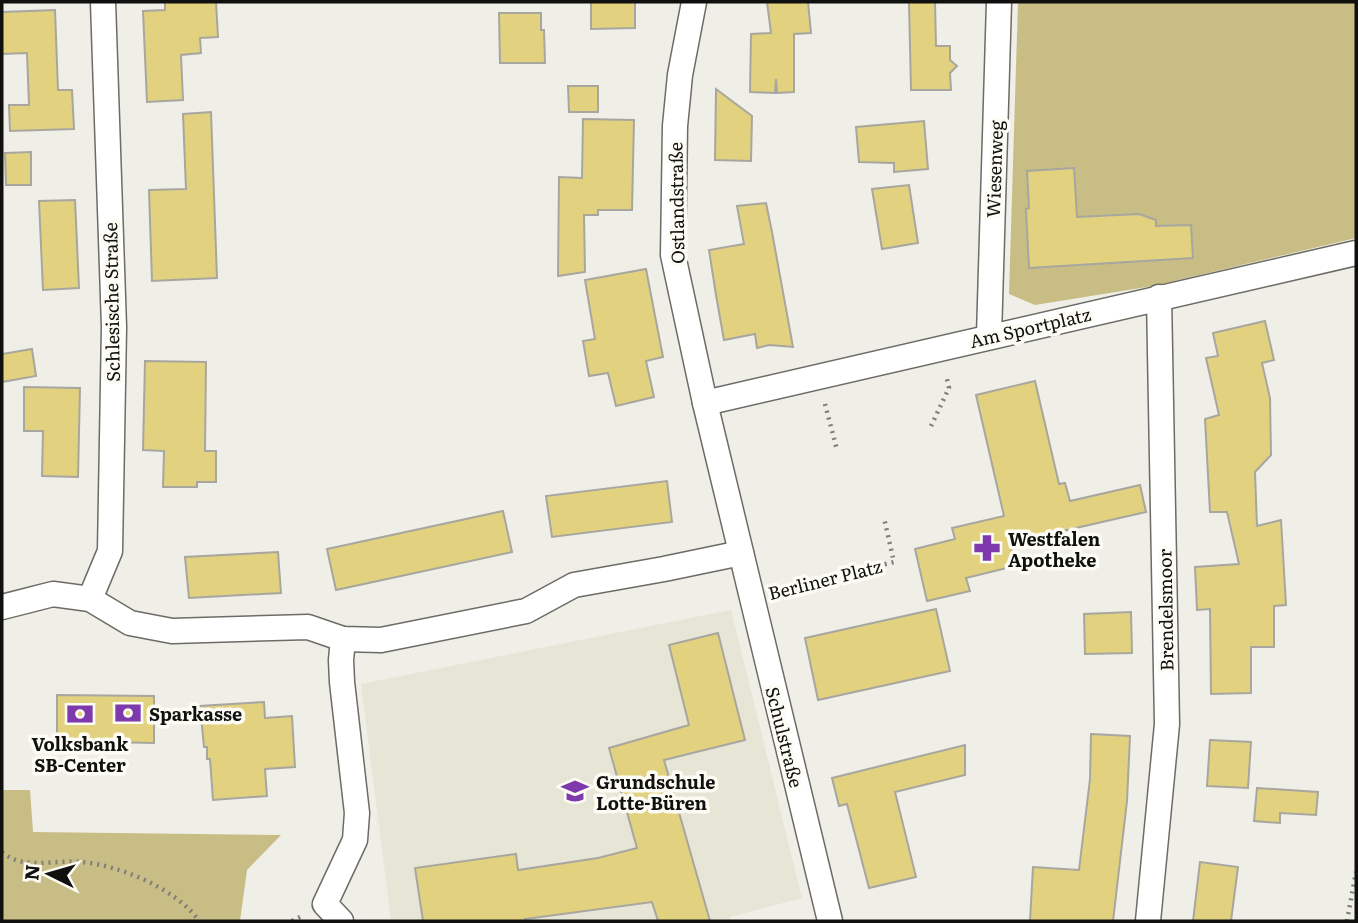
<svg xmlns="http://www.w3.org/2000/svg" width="1358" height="923" viewBox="0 0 1358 923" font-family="Literata,serif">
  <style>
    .built { fill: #e7e5d6 }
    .green { fill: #c8bd84 }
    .building { fill: #e2d280; stroke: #a7a69f; stroke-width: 2 }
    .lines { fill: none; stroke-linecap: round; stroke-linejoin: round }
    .street-casing { stroke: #6c6b65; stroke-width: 27 }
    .path { stroke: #7f7e7a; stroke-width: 4.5; stroke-dasharray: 2 5; stroke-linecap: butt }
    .street { stroke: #fff; stroke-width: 24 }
    .labels { text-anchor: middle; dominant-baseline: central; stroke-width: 7; stroke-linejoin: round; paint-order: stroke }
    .street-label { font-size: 18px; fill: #10100e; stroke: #fcfbf4 }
    .poi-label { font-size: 18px; font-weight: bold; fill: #10100e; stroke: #fcfbf4; text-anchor: start }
  </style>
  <rect width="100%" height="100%" fill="#efeee7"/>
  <polygon class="built" points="731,610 802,898 730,917 730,921 391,921 361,684"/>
  <g class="green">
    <polygon points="1018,2 1356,2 1356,238 1153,286 1035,305 1009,294"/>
    <polygon points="2,790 30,790 33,832 281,835 247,870 240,921 2,921"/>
  </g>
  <g class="building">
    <polygon points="165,2 216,2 218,37 200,38 201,53 181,55 183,100 147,102 143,11 165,10"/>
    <polygon points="591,2 635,2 635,28 591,29"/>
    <polygon points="767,2 808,2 811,33 794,34 794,92 777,93 776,79 775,93 750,92 751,34 771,33"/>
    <polygon points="909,2 935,2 936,46 950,46 950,60 957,66 950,73 951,90 911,90"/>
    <polygon points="55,10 58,90 72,90 74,129 10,131 9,105 29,105 27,53 2,54 2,12"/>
    <polygon points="499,13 541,13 541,30 544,30 545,63 500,63"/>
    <polygon points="568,86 598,86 598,112 569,112"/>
    <polygon points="716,89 752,116 751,161 715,160"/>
    <polygon points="211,112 217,278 152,281 149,190 186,189 183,114"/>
    <polygon points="583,119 634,120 632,210 598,210 598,215 584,215 585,272 558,276 559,177 582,178"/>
    <polygon points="924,121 928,169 894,172 894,163 859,162 856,127"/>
    <polygon points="31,152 31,185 6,185 5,153"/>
    <polygon points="1074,168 1077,217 1139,214 1156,220 1156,226 1191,225 1193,258 1029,268 1026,209 1029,208 1027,171"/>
    <polygon points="909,185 918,243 882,249 872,189"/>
    <polygon points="75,200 79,288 43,290 39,201"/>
    <polygon points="766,203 772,232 793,347 769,345 757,348 755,334 724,340 716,295 709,250 744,244 737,206"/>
    <polygon points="646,269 663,357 646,361 654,397 616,406 608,373 589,376 583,341 595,339 585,280"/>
    <polygon points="1265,321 1274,360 1262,363 1270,398 1271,455 1255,472 1257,526 1281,520 1286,605 1274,606 1274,647 1251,647 1251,693 1211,694 1210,609 1197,610 1195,567 1239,564 1227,512 1210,512 1205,419 1219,415 1206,358 1218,356 1213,333"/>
    <polygon points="32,349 36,376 2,382 2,354"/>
    <polygon points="145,361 206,362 205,451 216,451 216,482 197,482 197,487 163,487 164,451 143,450"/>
    <polygon points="1035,381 1059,484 1065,483 1070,501 1140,485 1146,512 1010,543 1015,566 966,578 970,591 927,601 915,549 955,539 952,528 1004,516 976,395"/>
    <polygon points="24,387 80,388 78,477 42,476 43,431 24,431"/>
    <polygon points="667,481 672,522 552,537 546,496"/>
    <polygon points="503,511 512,552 336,590 327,549"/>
    <polygon points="278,552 281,593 189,598 185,557"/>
    <polygon points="936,609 950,671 818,700 805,638"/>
    <polygon points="1131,612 1132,653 1085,654 1084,614"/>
    <polygon points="718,633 745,740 664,760 710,921 658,921 652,902 525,919 526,921 423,921 415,868 516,854 518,870 598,858 637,848 609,748 689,725 669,645"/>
    <polygon points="57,695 154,696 154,743 57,741"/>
    <polygon points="264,702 265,718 292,716 295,767 265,769 267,796 213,800 210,759 207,759 207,747 204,747 200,706"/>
    <polygon points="1091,734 1130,736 1127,801 1113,921 1030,921 1033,867 1079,870 1090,779"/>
    <polygon points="1210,740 1251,742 1248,788 1207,786"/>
    <polygon points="965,745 965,775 895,792 916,877 869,888 847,804 839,806 832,778"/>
    <polygon points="1257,788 1318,792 1316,815 1280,813 1280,823 1254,821"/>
    <polygon points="1200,862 1238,867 1231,921 1193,921"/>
  </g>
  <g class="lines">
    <defs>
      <g id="street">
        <polyline points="694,2 680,75 675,126 673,255 705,403 830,921"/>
        <polyline points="989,336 999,2"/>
        <polyline points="705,403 1356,253"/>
        <polyline points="90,599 110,551 114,327 103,2"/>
        <polyline points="2,607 53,594 90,599 130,623 172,631 308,627 343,639 381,640 526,611 574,585 664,569 741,553"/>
        <polyline points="341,921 325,904 355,840 357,813 342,682 341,660 343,639"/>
        <polyline points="1148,921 1167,724 1159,297"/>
      </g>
    </defs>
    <use href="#street" class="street-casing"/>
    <g class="path">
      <polyline points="825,404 837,450"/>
      <polyline points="931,426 949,388 946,375"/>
      <polyline points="776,591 894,562 884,518"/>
      <path d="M2,852C24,871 54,859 81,862C119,865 177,889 199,921"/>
      <polyline points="292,921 302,916"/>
      <polyline points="1347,921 1356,872"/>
    </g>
    <use href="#street" class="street"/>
  </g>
  <defs>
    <symbol id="pharmacy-bare" viewBox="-9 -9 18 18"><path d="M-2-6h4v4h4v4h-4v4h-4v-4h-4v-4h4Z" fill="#7e39ac" stroke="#fcfbf4" stroke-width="2.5" paint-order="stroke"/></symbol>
    <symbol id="bank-bare" viewBox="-9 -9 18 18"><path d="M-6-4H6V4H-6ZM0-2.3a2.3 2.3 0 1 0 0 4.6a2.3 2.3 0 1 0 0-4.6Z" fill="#7e39ac" stroke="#fcfbf4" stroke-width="2.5" paint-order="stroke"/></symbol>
    <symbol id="school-bare" viewBox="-9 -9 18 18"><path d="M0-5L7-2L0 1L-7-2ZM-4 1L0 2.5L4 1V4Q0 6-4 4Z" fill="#7e39ac" stroke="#fcfbf4" stroke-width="2.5" paint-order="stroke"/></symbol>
  </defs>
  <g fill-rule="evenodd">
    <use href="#pharmacy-bare" x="968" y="529" width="38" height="38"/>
    <use href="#bank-bare" x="109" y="694" width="38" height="38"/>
    <use href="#bank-bare" x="61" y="695" width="38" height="38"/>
    <use href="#school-bare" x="556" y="772" width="38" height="38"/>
  </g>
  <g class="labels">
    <g class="street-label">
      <text transform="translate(994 169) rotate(-88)">Wiesenweg</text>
      <text transform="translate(676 203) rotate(-91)">Ostlandstraße</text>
      <text transform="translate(111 302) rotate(-91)">Schlesische Straße</text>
      <text transform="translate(1030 327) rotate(-13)">Am Sportplatz</text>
      <text transform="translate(825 579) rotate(-14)">Berliner Platz</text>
      <text transform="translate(1165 610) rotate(-91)">Brendelsmoor</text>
      <text transform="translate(785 737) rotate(76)">Schulstraße</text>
    </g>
    <g class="poi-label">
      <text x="1008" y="538">Westfalen<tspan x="1008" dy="21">Apotheke</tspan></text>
      <text x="149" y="713">Sparkasse</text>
      <text x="80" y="743" text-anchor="middle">Volksbank<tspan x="80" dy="21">SB-Center</tspan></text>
      <text x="596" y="781">Grundschule<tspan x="596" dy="21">Lotte-Büren</tspan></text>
    </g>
  </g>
  <rect width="1358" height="923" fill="none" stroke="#10100e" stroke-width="7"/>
  <g transform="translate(49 874) rotate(275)" stroke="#fcfbf4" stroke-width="5" paint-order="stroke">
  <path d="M0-5L12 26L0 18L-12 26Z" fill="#10100e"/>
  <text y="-10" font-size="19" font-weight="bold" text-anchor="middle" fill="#10100e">N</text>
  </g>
</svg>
